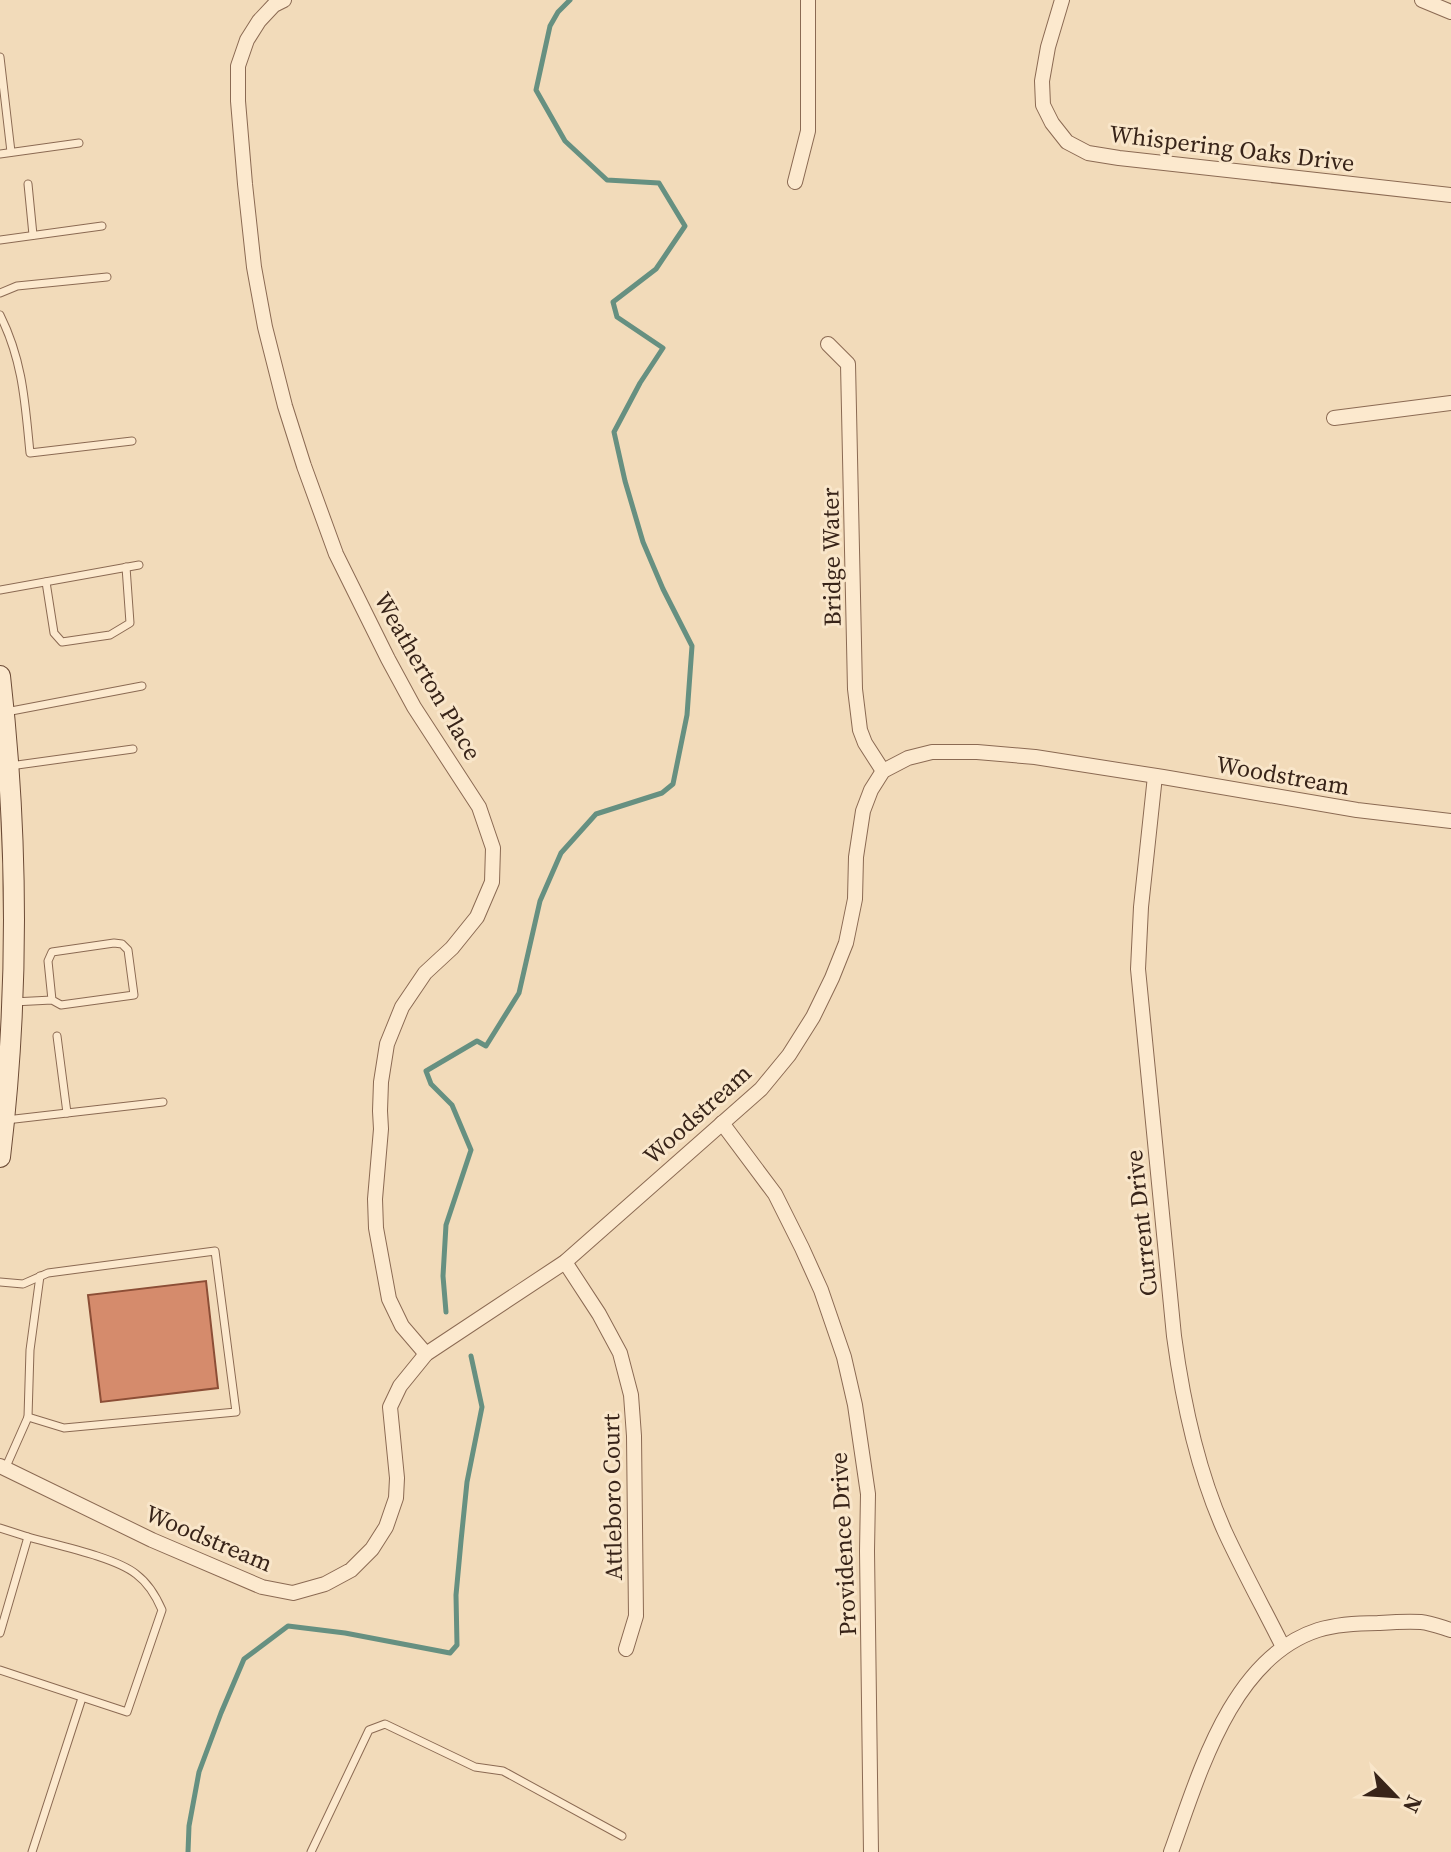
<svg xmlns="http://www.w3.org/2000/svg" width="1451" height="1852" viewBox="0 0 1451 1852" font-family="'Source Serif 4',serif">
  <style>
    .lines { fill: none; stroke-linecap: round; stroke-linejoin: round }
    .stream { stroke: #669081; stroke-width: 5 }
    .building { fill: #d58b6c; stroke: #8c4e36; stroke-width: 2 }
    .lane-casing { stroke: #8b6a53; stroke-width: 9 }
    .street-casing { stroke: #8b6a53; stroke-width: 16 }
    .secondary-casing { stroke: #6c4b36; stroke-width: 22 }
    .lane { stroke: #fce9ce; stroke-width: 7 }
    .street { stroke: #fce9ce; stroke-width: 14 }
    .secondary { stroke: #fce9ce; stroke-width: 20 }
    .labels { text-anchor: middle; dominant-baseline: central; stroke-width: 6; stroke-linejoin: round; paint-order: stroke }
    .street-label { font-size: 24px; fill: #382419; stroke: #f9e6ca }
  </style>
  <rect width="100%" height="100%" fill="#f2dbba"/>
  <g class="lines">
    <g class="stream">
      <polyline points="446,1312 443,1276 446,1225 471,1150 452,1105 431,1084 426,1071 477,1041 486,1046 519,993 540,901 561,853 596,814 662,793 673,784 687,715 692,646 663,589 643,542 625,481 614,432 640,383 663,348 617,317 613,302 656,269 685,226 659,183 607,180 565,141 536,90 550,26 558,12 570,0"/>
      <polyline points="188,1852 189,1826 199,1772 221,1713 244,1659 288,1626 345,1633 450,1653 457,1645 456,1595 461,1541 467,1482 482,1407 471,1356"/>
    </g>
  </g>
  <polygon class="building" points="206,1281 218,1388 101,1402 88,1295"/>
  <g class="lines">
    <defs>
      <g id="lane">
        <polyline points="0,57 11,152"/>
        <polyline points="0,154 79,143"/>
        <polyline points="28,184 33,235"/>
        <polyline points="0,240 102,226"/>
        <polyline points="0,293 17,286 107,277"/>
        <path d="M0,315C23,361 25,403 30,453L132,441"/>
        <polyline points="46,582 54,633 62,642 110,635 130,623 126,567"/>
        <polyline points="0,590 139,565"/>
        <polyline points="6,712 142,686"/>
        <polyline points="10,766 133,749"/>
        <polyline points="13,1002 52,1000 61,1005 134,995 128,950 122,944 114,943 52,952 48,961 52,1000"/>
        <polyline points="57,1036 67,1113"/>
        <polyline points="6,1120 163,1102"/>
        <polyline points="0,1282 23,1284 48,1273 215,1251 236,1412 64,1428 28,1417 5,1469"/>
        <polyline points="28,1417 30,1350 40,1276"/>
        <polyline points="0,1528 28,1537"/>
        <path d="M0,1633L28,1537C56,1545 115,1557 136,1574C148,1583 156,1596 162,1610L127,1712L0,1670"/>
        <polyline points="32,1852 82,1698"/>
        <polyline points="311,1852 369,1730 385,1724 475,1767 503,1771 622,1836"/>
      </g>
      <g id="street">
        <polyline points="284,0 274,5 259,21 247,40 238,66 238,101 245,184 254,267 265,327 285,406 304,466 336,554 388,659 414,707 479,807 493,848 492,882 477,917 452,948 425,973 402,1007 387,1044 381,1082 380,1111 381,1129 375,1199 376,1228 389,1299 402,1326 426,1354"/>
        <polyline points="1062,0 1048,47 1042,81 1043,105 1052,123 1067,142 1088,153 1119,158 1451,195"/>
        <polyline points="1422,0 1451,12"/>
        <polyline points="795,182 808,131 808,0"/>
        <polyline points="828,344 848,364 855,689 860,730 865,743 883,771"/>
        <polyline points="1334,418 1451,403"/>
        <path d="M1155,776L1141,907L1138,969L1174,1336C1183,1403 1197,1470 1225,1532C1243,1571 1264,1609 1283,1647"/>
        <polyline points="722,1123 775,1194 802,1248 821,1290 844,1357 855,1405 868,1494 867,1551 871,1852"/>
        <polyline points="565,1262 599,1314 620,1353 631,1395 634,1436 636,1616 626,1649"/>
        <polyline points="0,1466 152,1540 262,1587 293,1593 325,1584 351,1570 372,1549 386,1527 396,1498 397,1478 390,1407 400,1386 426,1354 565,1262 761,1089 789,1055 813,1017 832,978 846,943 855,899 856,857 863,811 871,790 883,771 908,758 932,752 977,752 1035,757 1163,777 1357,810 1451,821"/>
        <path d="M1171,1852C1199,1775 1231,1658 1318,1630C1338,1624 1358,1623 1378,1623C1393,1622 1407,1621 1421,1622C1431,1623 1441,1627 1451,1630"/>
      </g>
      <path id="secondary" d="M0,676C18,835 19,998 0,1157"/>
    </defs>
    <use href="#lane" class="lane-casing"/>
    <use href="#street" class="street-casing"/>
    <use href="#secondary" class="secondary-casing"/>
    <use href="#lane" class="lane"/>
    <use href="#street" class="street"/>
    <use href="#secondary" class="secondary"/>
  </g>
  <g class="labels">
    <g class="street-label">
      <text transform="translate(1232 148) rotate(7)">Whispering Oaks Drive</text>
      <text transform="translate(831 557) rotate(-91)">Bridge Water</text>
      <text transform="translate(428 676) rotate(60)">Weatherton Place</text>
      <text transform="translate(1283 775) rotate(10)">Woodstream</text>
      <text transform="translate(697 1114) rotate(-42)">Woodstream</text>
      <text transform="translate(1141 1223) rotate(-96)">Current Drive</text>
      <text transform="translate(612 1497) rotate(-91)">Attleboro Court</text>
      <text transform="translate(209 1538) rotate(23)">Woodstream</text>
      <text transform="translate(843 1544) rotate(-93)">Providence Drive</text>
    </g>
  </g>
  <g transform="translate(1395 1796) rotate(115)" stroke="#f9e6ca" stroke-width="6" paint-order="stroke">
  <path d="M0-6L14 30L0 20L-14 30Z" fill="#382419"/>
  <text y="-12" font-size="22" font-weight="bold" text-anchor="middle" fill="#382419">N</text>
  </g>
</svg>
